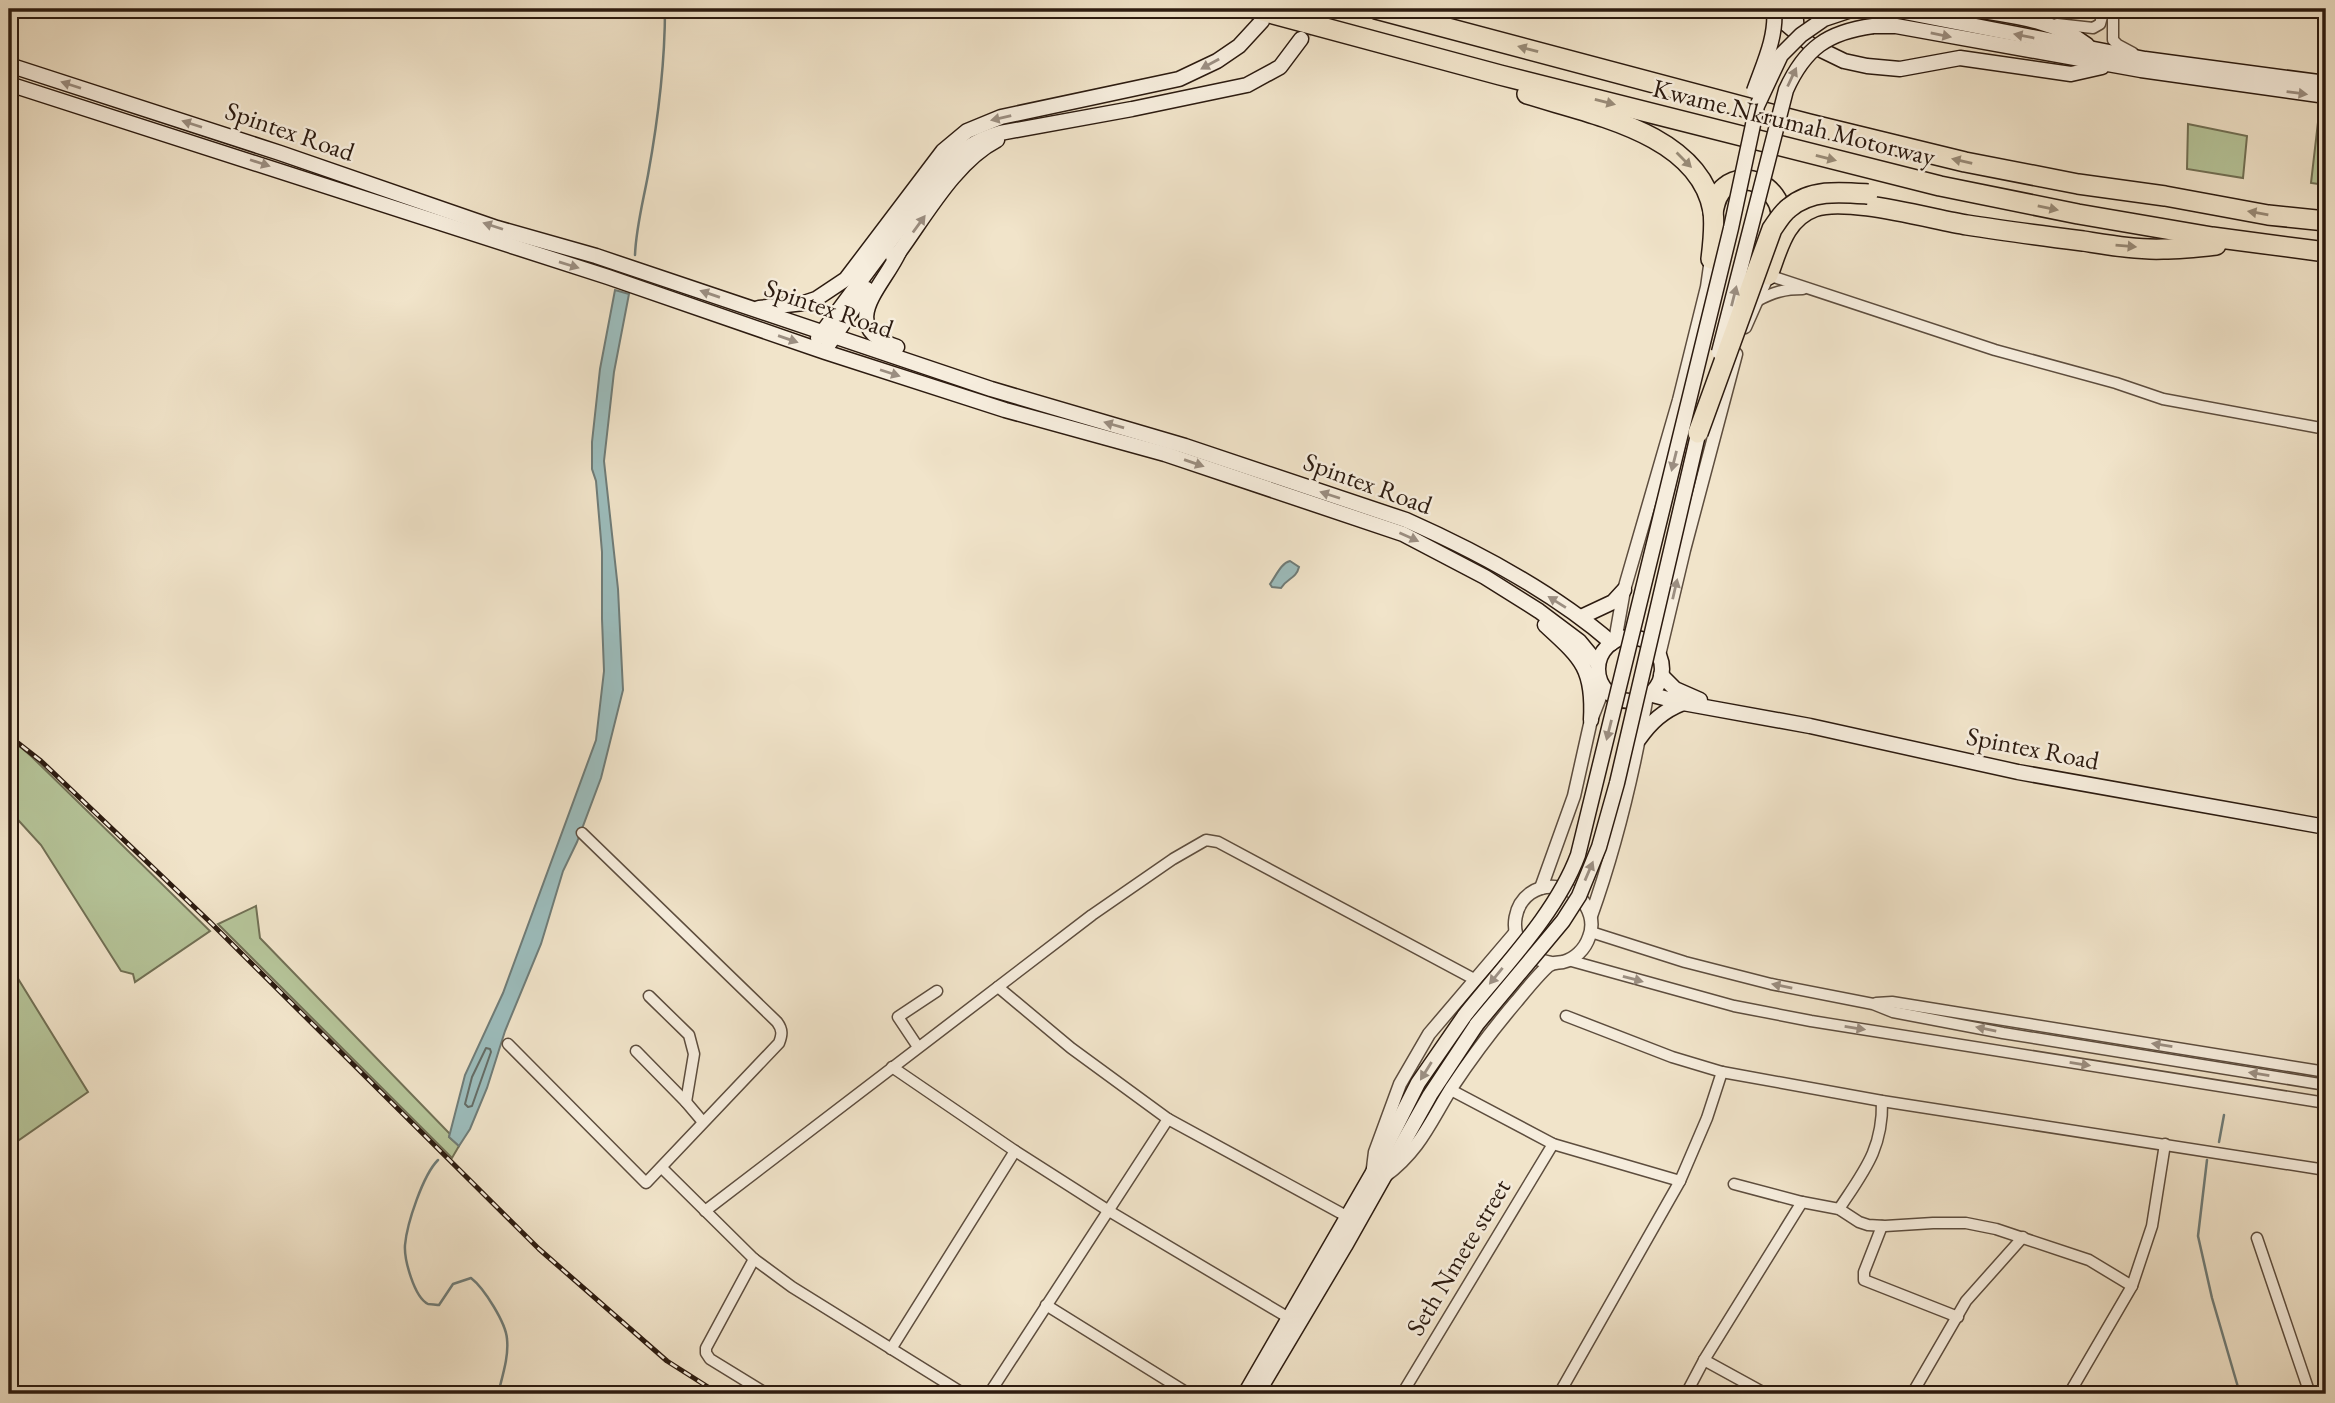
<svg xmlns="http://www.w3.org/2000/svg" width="2335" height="1403" viewBox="0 0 2335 1403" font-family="'EB Garamond',serif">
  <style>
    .green { fill: #b6c59a; stroke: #717055; stroke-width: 2 }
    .water { fill: #9cbdbd; stroke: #6f7c78; stroke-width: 2 }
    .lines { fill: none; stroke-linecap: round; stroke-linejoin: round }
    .shore { stroke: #646c66; stroke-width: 2 }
    .stream { stroke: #6f7c78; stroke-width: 2.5 }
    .secondary-tunnel { stroke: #cabca5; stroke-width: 14; stroke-dasharray: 14 7; stroke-linecap: butt }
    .minor-casing { stroke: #5d4d3e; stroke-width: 13 }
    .tertiary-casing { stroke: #5d4d3e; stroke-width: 15 }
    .secondary-casing { stroke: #2c1b10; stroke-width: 17 }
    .motorway-casing { stroke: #2c1b10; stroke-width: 22 }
    .minor { stroke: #f6eddd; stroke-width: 10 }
    .tertiary { stroke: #f6eddd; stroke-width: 12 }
    .secondary { stroke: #f6eddd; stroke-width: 14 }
    .motorway { stroke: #f1e4ca; stroke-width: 19 }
    .rail-casing { stroke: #2c1b10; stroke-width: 5 }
    .rail { stroke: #f6eddd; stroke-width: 2.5; stroke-dasharray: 8; stroke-linecap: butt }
    .secondary-bridge-casing { stroke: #2c1b10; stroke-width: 17; stroke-linecap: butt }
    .motorway-bridge-casing { stroke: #2c1b10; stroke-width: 22; stroke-linecap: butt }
    .secondary-bridge { stroke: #f6eddd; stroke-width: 14 }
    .motorway-bridge { stroke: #f1e4ca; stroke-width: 19 }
    .oneway { fill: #9b8e81 }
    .oneway2 { fill: #988a76 }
    .labels { text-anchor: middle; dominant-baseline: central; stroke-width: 5; stroke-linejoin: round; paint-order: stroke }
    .street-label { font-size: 26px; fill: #2c1b10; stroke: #f6eddd }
  </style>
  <rect width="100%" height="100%" fill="#f1e4ca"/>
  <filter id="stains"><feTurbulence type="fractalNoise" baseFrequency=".00286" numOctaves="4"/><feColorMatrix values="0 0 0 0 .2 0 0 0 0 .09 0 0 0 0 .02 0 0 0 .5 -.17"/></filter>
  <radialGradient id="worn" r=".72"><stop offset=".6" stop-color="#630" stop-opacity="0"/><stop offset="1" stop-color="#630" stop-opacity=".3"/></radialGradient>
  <g class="green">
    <polygon points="2318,122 2326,123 2326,185 2311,183"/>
    <polygon points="2188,124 2247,136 2243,178 2187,169"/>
    <polygon points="9,737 31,756 210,931 135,982 133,974 121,971 41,845 9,810"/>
    <polygon points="256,906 260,938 450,1134 449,1137 459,1146 452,1158 218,924"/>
    <polygon points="9,964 88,1092 9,1147"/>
  </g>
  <g class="water">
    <polygon points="615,290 629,294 614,372 604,461 618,589 623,690 601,778 577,842 563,871 541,944 505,1031 487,1088 470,1129 459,1146 449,1137 465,1075 503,993 596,740 604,671 602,619 602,552 596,481 592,469 592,442 600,369"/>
    <path d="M1290,561L1299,567C1296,579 1287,578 1281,588L1272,587L1270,584C1276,576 1281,563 1290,561Z"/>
  </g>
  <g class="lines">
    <polygon class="shore" points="486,1048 490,1049 491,1052 472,1106 468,1107 465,1104 472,1077"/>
    <g class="stream">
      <path d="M635,255C636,228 643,202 648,175C658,120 665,65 665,9"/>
      <polyline points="2219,1142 2224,1115"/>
      <path d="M438,1160C423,1175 407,1223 405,1245C404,1259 414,1297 428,1304C429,1304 438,1305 439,1305L453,1284L471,1278C484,1288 506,1323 507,1339C509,1357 502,1377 498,1394"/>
      <polyline points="2207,1160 2198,1236 2212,1298 2240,1394"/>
    </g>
    <polyline class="secondary-tunnel" points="1301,39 1318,9"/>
    <defs>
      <g id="minor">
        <polyline points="2113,9 2113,40 2118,45 2133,53"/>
        <polyline points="2057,24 2093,28 2100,24 2104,9"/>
        <polyline points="1768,275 1995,350 2116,383 2163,399 2326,429"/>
        <path d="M1757,301C1773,292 1785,289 1803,289"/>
        <polyline points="1591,932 1685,962 1771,984 1873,1004 1893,1012 2003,1033 2326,1085"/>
        <polyline points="1568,960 1734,1006 1811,1021 2326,1103"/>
        <polyline points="998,987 1071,1048 1168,1119 1348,1217"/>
        <polyline points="649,996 689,1035 694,1054 686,1102"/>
        <polyline points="1876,1003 1892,1002 2326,1072"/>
        <polyline points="1566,1016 1672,1057 1722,1072 1882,1101 2326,1170"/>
        <path d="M508,1044L646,1183L779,1043C782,1035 783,1030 777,1022L582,833"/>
        <polyline points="918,1047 898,1017 937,991"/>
        <polyline points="636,1051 686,1102 703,1122"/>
        <polyline points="892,1067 1015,1151 1109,1211 1289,1318"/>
        <polyline points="1451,1090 1553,1144 1680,1181"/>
        <polyline points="662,1168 754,1259 792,1287 964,1394"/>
        <polyline points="1734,1184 1802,1202 1839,1209 1859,1222 1868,1225 1885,1226 1933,1223 1966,1223 1996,1229 2089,1260 2132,1286"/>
        <path d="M1839,1209C1864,1171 1883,1149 1882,1101"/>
        <polyline points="705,1211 1092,915 1173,859 1206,840 1218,842 1474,979"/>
        <polyline points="1882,1226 1864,1272 1864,1280 1958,1317"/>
        <polyline points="2257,1238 2310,1394"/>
        <polyline points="754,1259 706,1348 706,1353 710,1359 767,1394"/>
        <polyline points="1046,1305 1189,1394"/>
        <polyline points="891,1349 1015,1151"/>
        <polyline points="1704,1360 1766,1394"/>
        <polyline points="989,1394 1168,1119"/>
        <polyline points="1402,1394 1553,1144"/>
        <polyline points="1559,1394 1680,1181 1707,1118 1722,1072"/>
        <polyline points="1686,1394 1704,1360 1802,1202"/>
        <polyline points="1912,1394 1966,1301 2023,1237"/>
        <polyline points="2069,1394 2132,1286 2152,1226 2165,1144"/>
      </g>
      <g id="tertiary">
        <polyline points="1745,327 1768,275"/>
        <polyline points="1615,641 1624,590 1679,400 1707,287 1711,259"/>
        <polyline points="1659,655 1684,550 1736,354"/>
        <polyline points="1541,888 1574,796 1591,720 1604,687"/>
        <path d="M1591,916C1616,846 1634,770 1647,696"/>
        <polyline points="1373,1168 1375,1152 1400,1084 1429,1034 1515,933"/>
        <path d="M1385,1176C1420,1150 1430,1122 1452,1087C1472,1057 1493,1029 1516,1002C1526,990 1537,976 1548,966C1553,962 1557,963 1563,962C1575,959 1585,949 1589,937C1597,917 1583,892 1562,888C1510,876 1494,953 1551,963"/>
      </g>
      <g id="secondary">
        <polyline points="1768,9 1811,45 1844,61 1867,66 1900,69 1960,58 2071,74 2102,67"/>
        <polyline points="1795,9 1797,32"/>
        <polyline points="1889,9 2145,59 2326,83"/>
        <path d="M1969,9C2009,16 2054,19 2087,45"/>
        <polyline points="1873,26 1896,26 2141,70 2326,96"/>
        <path d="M9,65L280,153L497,228L596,256L991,389L1185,446L1406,520C1478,552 1552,591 1612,643"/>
        <polyline points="9,84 608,277 825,352 1005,410 1165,454 1403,534 1485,577 1539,611 1579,641 1598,664"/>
        <path d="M893,257L899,252C926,215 956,161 997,140"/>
        <polyline points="759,308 804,303 816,299 846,279 943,151 967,131 1001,117 1179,79 1217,61 1239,46 1262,21"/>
        <path d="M818,338L943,170C959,151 976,140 1000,133L1132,109L1247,85L1280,67L1301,39"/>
        <polyline points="829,344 867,289"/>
        <path d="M897,347C835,326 883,287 899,252"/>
        <polyline points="1581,617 1613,602 1624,590"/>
        <path d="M1545,625C1581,658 1594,668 1591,720"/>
        <circle cx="1630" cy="669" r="32"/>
        <polyline points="1661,675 1675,689 1700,700"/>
        <polyline points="1649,694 1683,703 1810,726 2018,772 2326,827"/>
        <path d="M1639,739C1651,722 1663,711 1683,703"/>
        <polyline points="1245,1394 1372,1174 1418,1083 1465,1015"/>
        <polyline points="1257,1394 1345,1246 1430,1095 1477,1024"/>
      </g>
      <g id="motorway">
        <polyline points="1255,9 1500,75 1940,186 2078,214 2212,237 2326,252"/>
        <polyline points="1376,9 1809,124 1965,162 2078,184 2165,196 2268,215 2326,221"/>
        <path d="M1527,94C1590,114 1699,133 1713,211C1715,227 1713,243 1711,259"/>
        <path d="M1713,212C1715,203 1717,193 1725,187C1747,169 1778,188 1781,213C1782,218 1780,225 1780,230"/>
        <path d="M1768,275C1778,249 1784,218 1814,207C1846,195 1930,219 1967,225C2005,231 2044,236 2083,241C2109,245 2137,250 2163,249C2181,249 2199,247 2216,245"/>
      </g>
    </defs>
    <use href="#minor" class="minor-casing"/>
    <use href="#tertiary" class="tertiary-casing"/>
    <use href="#secondary" class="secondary-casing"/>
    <use href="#motorway" class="motorway-casing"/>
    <use href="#minor" class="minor"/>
    <use href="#tertiary" class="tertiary"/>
    <use href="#secondary" class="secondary"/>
    <use href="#motorway" class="motorway"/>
    <defs>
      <polyline id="rail" points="9,736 41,761 210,922 539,1249 667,1361 719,1394"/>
    </defs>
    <use href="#rail" class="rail-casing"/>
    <use href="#rail" class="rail"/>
    <defs>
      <g id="secondary-bridge">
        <path d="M1754,91C1763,65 1777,37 1774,9"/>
        <path d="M1719,352L1786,90C1805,48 1828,32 1873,26"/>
        <path d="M1465,1015C1504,966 1556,914 1578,855L1731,228L1757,106L1781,55L1801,35L1824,19L1854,9"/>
        <polyline points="1477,1024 1563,921 1579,896 1599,847 1617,783 1700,426"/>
      </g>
      <path id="motorway-bridge" d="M1698,433L1772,229C1777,222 1782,213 1789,208C1811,189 1841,192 1868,194"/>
    </defs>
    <use href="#secondary-bridge" class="secondary-bridge-casing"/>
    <use href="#motorway-bridge" class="motorway-bridge-casing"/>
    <use href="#secondary-bridge" class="secondary-bridge"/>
    <use href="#motorway-bridge" class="motorway-bridge"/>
  </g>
  <defs><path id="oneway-solid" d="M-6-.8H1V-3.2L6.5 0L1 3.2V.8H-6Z" transform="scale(1.75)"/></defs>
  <g class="oneway">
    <use href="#oneway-solid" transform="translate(1941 35) rotate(11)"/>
    <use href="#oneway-solid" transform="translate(2024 36) rotate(-169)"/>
    <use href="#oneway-solid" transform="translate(1210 64) rotate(151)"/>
    <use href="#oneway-solid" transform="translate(1792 77) rotate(-65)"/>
    <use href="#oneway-solid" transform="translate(71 85) rotate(-162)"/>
    <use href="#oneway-solid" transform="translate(2297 93) rotate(7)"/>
    <use href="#oneway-solid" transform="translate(1001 118) rotate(167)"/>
    <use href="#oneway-solid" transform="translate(192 124) rotate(-162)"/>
    <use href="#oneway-solid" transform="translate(260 163) rotate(18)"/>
    <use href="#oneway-solid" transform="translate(919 224) rotate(-54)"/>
    <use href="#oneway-solid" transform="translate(493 226) rotate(-162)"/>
    <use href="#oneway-solid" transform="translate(569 265) rotate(17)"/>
    <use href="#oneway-solid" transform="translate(710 294) rotate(-161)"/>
    <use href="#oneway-solid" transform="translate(1734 296) rotate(-76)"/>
    <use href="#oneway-solid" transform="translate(788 339) rotate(19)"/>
    <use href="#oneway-solid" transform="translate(890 373) rotate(18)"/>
    <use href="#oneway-solid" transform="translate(1114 425) rotate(-164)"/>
    <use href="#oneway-solid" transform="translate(1674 461) rotate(104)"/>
    <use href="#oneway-solid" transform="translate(1194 463) rotate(19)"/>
    <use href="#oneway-solid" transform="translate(1330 495) rotate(-162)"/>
    <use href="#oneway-solid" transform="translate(1409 537) rotate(24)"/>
    <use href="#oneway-solid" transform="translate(1675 589) rotate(-77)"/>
    <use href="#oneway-solid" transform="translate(1557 602) rotate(-148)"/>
    <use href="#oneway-solid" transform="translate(1609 730) rotate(104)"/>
    <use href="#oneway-solid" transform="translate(1589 871) rotate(-67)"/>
    <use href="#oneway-solid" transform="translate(1496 976) rotate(129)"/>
    <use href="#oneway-solid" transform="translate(1633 979) rotate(15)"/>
    <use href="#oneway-solid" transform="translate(1782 986) rotate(-169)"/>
    <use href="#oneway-solid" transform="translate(1855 1028) rotate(9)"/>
    <use href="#oneway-solid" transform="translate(1986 1029) rotate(-168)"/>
    <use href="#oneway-solid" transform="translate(2162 1045) rotate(-171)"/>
    <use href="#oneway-solid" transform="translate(2080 1064) rotate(9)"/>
    <use href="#oneway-solid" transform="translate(1426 1071) rotate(122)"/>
    <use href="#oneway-solid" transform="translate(2259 1074) rotate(-171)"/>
  </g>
  <g class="oneway2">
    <use href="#oneway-solid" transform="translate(1528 49) rotate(-165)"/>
    <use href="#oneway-solid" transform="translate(1605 102) rotate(14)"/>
    <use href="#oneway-solid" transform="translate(1826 158) rotate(14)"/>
    <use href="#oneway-solid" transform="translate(1684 160) rotate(45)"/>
    <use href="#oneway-solid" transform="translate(1962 161) rotate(-167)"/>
    <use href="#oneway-solid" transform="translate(2048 208) rotate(12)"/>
    <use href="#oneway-solid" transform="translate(2258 213) rotate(-170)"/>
    <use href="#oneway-solid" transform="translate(2126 246) rotate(5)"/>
  </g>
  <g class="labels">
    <g class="street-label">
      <text transform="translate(1794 122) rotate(14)">Kwame Nkrumah Motorway</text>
      <text transform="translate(290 131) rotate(19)">Spintex Road</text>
      <text transform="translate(829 308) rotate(19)">Spintex Road</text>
      <text transform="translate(1368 483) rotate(20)">Spintex Road</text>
      <text transform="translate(2033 748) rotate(11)">Spintex Road</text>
      <text transform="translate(1458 1257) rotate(-59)">Seth Nmete street</text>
    </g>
  </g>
  <rect width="2335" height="1403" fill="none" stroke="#f1e4ca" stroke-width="35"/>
  <rect x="10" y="10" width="2314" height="1382" fill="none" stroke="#2c1b10" stroke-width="3.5"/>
  <rect x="18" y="18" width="2300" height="1368" fill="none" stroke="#2c1b10" stroke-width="2"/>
  <rect width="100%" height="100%" filter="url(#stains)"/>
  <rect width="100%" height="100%" fill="url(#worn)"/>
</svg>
